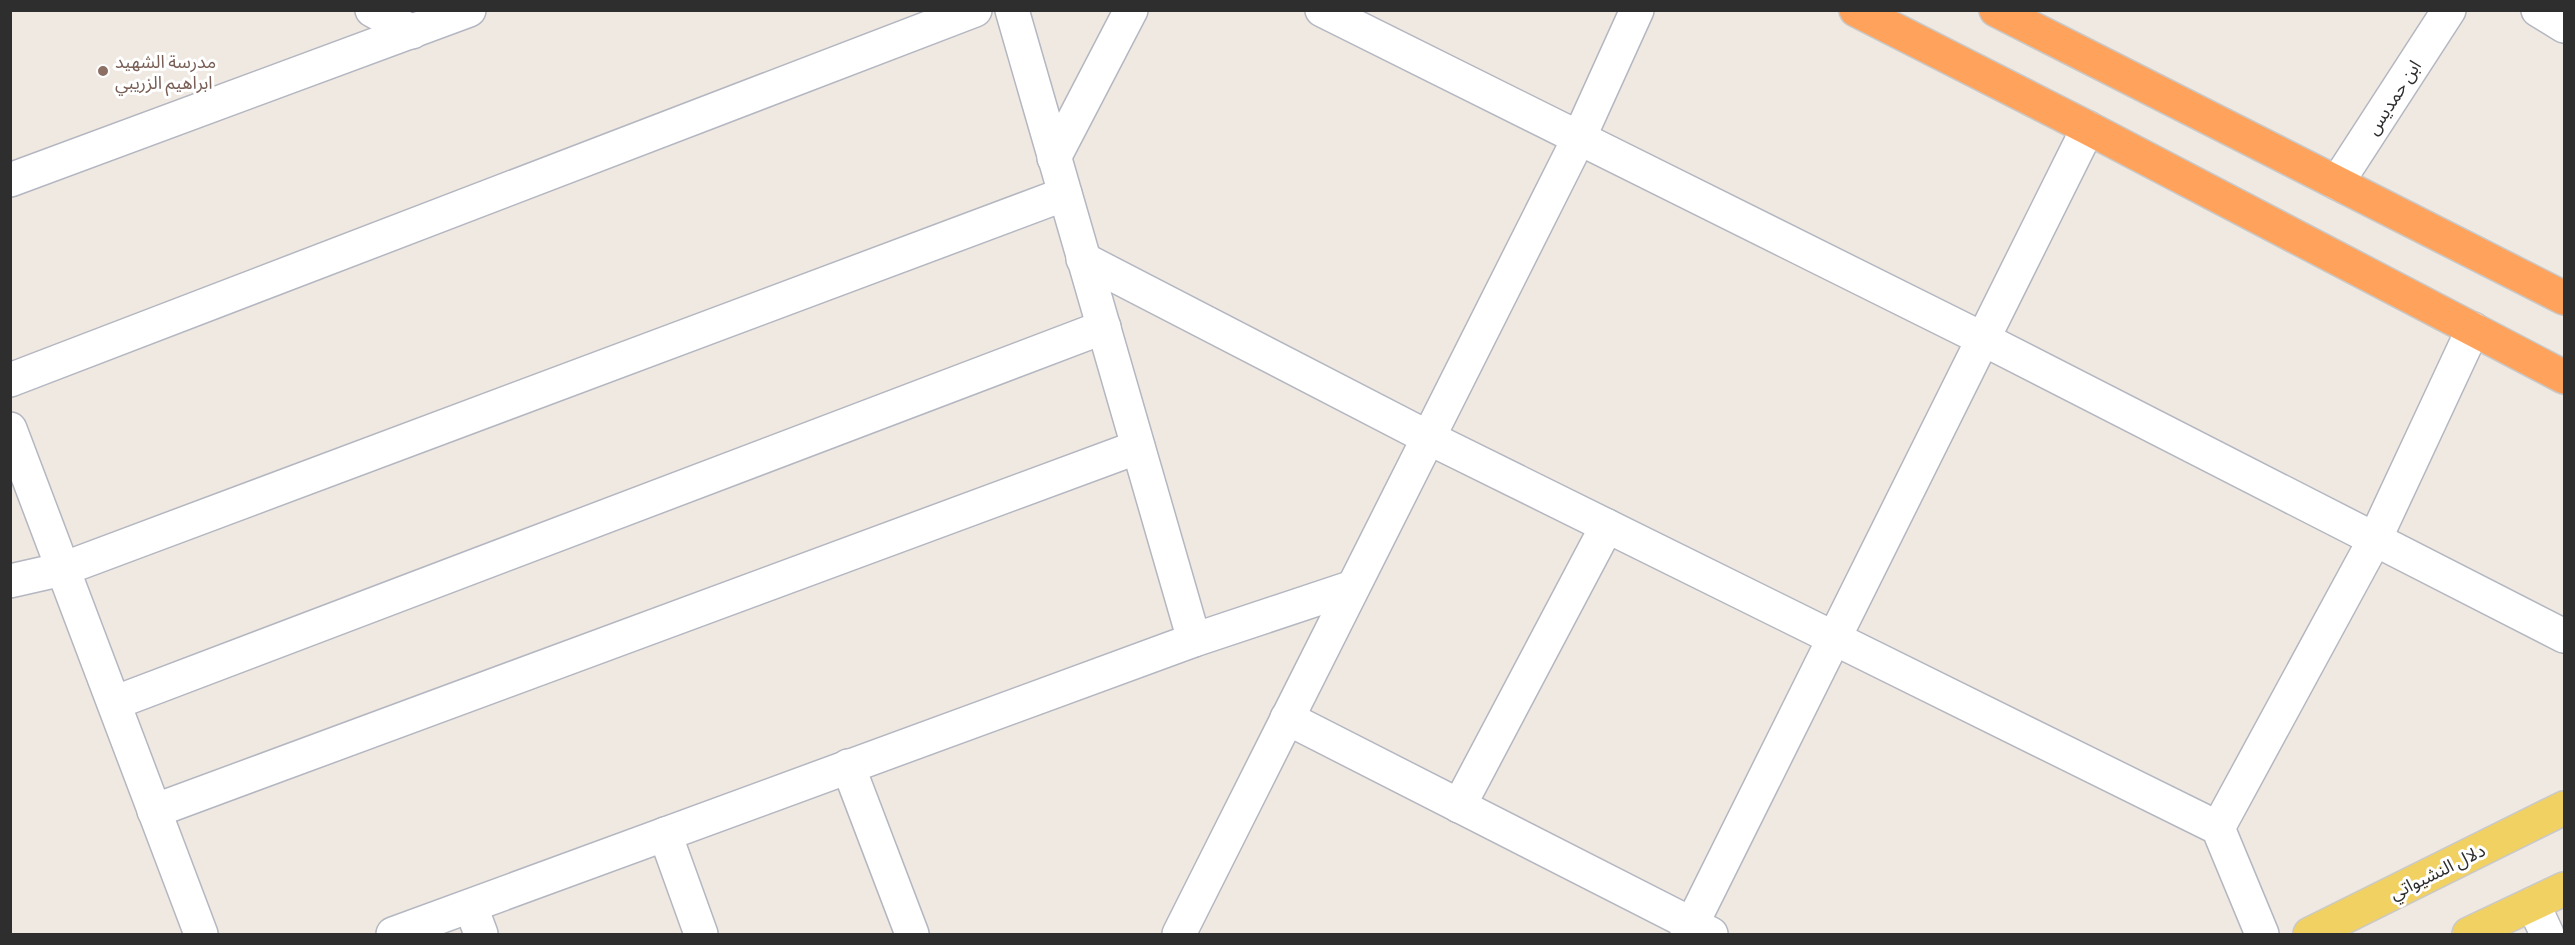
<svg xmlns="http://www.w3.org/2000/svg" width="2575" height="945" viewBox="0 0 2575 945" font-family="Commissioner,'Noto Sans Arabic',sans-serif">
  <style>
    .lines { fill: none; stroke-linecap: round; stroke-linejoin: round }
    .minor-casing { stroke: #b4b7c1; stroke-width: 36 }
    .major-casing { stroke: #c9c9c9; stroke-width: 36 }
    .highway-casing { stroke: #c9c9c9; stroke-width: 36 }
    .minor { stroke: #fff; stroke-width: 33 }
    .major { stroke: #f2d163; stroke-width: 33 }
    .highway { stroke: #ffa35c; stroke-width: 33 }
    .education-dot { fill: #8d6e63; stroke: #fff; stroke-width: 2 }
    .labels { text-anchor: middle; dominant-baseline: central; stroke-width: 6; stroke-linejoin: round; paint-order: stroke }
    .education-label { font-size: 18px; fill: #785e54; stroke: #fff; text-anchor: start }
    .street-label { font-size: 18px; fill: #2e2e2e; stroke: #fff }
  </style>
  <rect width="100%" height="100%" fill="#efe9e1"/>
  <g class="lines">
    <defs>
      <g id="minor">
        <polyline points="372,10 412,32"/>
        <polyline points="1012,10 1194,640"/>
        <polyline points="1322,10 1983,339 2564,636"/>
        <polyline points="2538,10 2564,26"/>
        <polyline points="1054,158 1131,10"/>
        <polyline points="10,180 469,10"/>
        <polyline points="2337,183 2449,10"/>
        <polyline points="1083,259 1429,438 2218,828 2262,934"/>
        <polyline points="10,380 975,10"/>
        <polyline points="10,429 201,934"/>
        <polyline points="10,581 63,569 1065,194"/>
        <polyline points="114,703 1104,327"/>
        <polyline points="1287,718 1711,934"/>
        <polyline points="848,766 912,934"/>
        <polyline points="1459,806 1607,526"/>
        <polyline points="154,811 1138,447"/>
        <polyline points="2218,828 2375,539 2473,329"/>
        <polyline points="665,834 701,934"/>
        <polyline points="2533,904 2547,934"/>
        <polyline points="471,907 481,934"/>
        <polyline points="393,934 1194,640 1353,587"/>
        <polyline points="1179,934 1579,138 1637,10"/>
        <polyline points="1687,934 2088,128"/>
      </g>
      <g id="major">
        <polyline points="2310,934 2564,808"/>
        <polyline points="2469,934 2564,889"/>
      </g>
      <g id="highway">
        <polyline points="1856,10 2088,128 2564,377"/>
        <polyline points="1996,10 2564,298"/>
      </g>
    </defs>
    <use href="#minor" class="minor-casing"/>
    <use href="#major" class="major-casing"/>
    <use href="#highway" class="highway-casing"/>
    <use href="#minor" class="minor"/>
    <use href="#major" class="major"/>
    <use href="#highway" class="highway"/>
  </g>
  <circle class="education-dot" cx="103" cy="71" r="6"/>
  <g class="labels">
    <g class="education-label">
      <text x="115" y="61">مدرسة الشهيد<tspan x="115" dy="21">ابراهيم الزريبي</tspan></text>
    </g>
    <g class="street-label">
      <text transform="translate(2393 97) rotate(-57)">ابن حمديس</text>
      <text transform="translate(2437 871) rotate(-26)">دلال النشيواتي</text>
    </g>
  </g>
  <rect width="2575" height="945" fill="none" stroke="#2e2e2e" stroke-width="24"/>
</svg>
